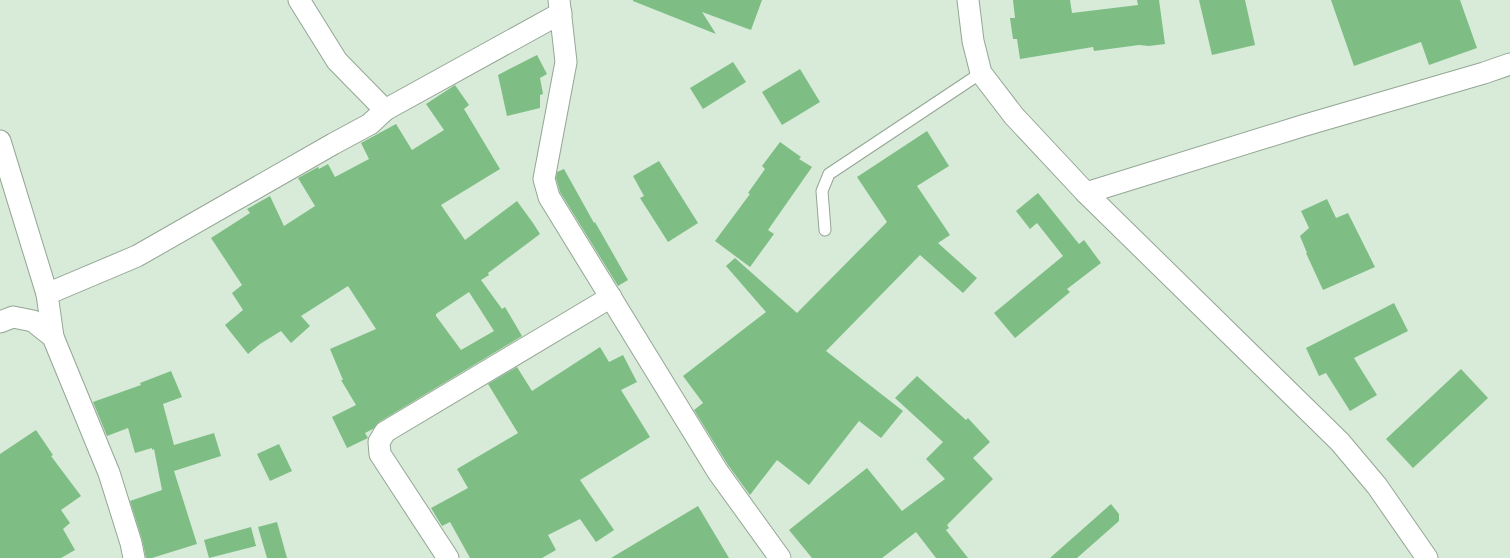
<svg xmlns="http://www.w3.org/2000/svg" width="1510" height="558" viewBox="0 0 1510 558" font-family="Karla,sans-serif">
  <style>
    .building { fill: #7ebe84; fill-rule: evenodd }
    .lines { fill: none; stroke-linecap: round; stroke-linejoin: round }
    .lane-casing { stroke: #94a695; stroke-width: 13 }
    .street-casing { stroke: #94a695; stroke-width: 23 }
    .lane { stroke: #fff; stroke-width: 11 }
    .street { stroke: #fff; stroke-width: 21 }
  </style>
  <rect width="100%" height="100%" fill="#d7ebd8"/>
  <g class="building">
    <polygon points="633,0 762,0 751,30 702,12 716,34 633,1"/>
    <polygon points="1013,0 1070,0 1072,13 1138,5 1137,0 1159,0 1165,44 1149,46 1139,45 1094,51 1093,47 1020,59 1017,39 1013,39 1010,18 1015,18"/>
    <polygon points="1199,0 1245,0 1255,45 1212,55"/>
    <polygon points="1331,0 1460,0 1477,48 1429,65 1421,42 1354,66"/>
    <polygon points="537,55 547,74 540,78 543,94 540,95 540,108 507,116 498,75"/>
    <polygon points="733,62 746,82 703,109 690,88"/>
    <polygon points="800,69 820,102 782,125 762,92"/>
    <path d="M455,85L469,105L464,109L500,169L441,205L465,240L517,201L533,223L540,234L488,273L489,275L481,280L502,309L505,307L522,336L379,422L373,429L365,433L368,438L347,448L332,417L356,405L341,380H343L330,349L376,329L348,286L301,316L310,326L291,343L281,331L260,344L248,354L225,325L243,310L232,293L242,285L211,238L250,213L247,209L270,196L284,226L315,206L298,178L318,167L319,169L328,164L335,177L369,159L361,143L396,124L412,150L444,130L426,104ZM469,292L494,331L461,350L436,316V314Z"/>
    <polygon points="927,131 949,166 917,186 950,235 938,243 977,278 963,293 920,255 826,351 903,411 881,438 859,421 809,485 777,460 750,495 728,465 694,410 703,403 683,376 766,312 726,266 735,258 797,313 887,222 857,177"/>
    <polygon points="780,142 801,157 799,159 812,167 768,230 774,234 750,267 715,241 750,194 748,193 765,169 762,166"/>
    <polygon points="659,161 698,223 668,242 640,198 644,196 633,176"/>
    <polygon points="564,169 594,223 595,222 628,280 618,286 560,192 556,178 557,172"/>
    <polygon points="1038,193 1079,244 1084,240 1101,263 1067,289 1070,292 1015,338 994,313 1063,256 1037,223 1030,229 1016,211"/>
    <polygon points="1327,199 1336,218 1348,213 1375,267 1323,290 1306,253 1307,253 1300,236 1309,228 1301,211"/>
    <polygon points="1394,303 1408,331 1354,358 1377,395 1350,411 1326,373 1319,376 1306,348"/>
    <polygon points="600,347 609,362 623,355 637,382 621,390 650,437 580,480 614,530 596,542 580,519 548,535 556,550 542,558 470,558 450,522 442,526 431,508 468,488 457,469 518,433 488,384 517,367 532,391"/>
    <polygon points="1461,369 1488,398 1413,468 1386,439"/>
    <polygon points="171,371 182,397 163,404 174,445 214,433 221,456 174,471 197,544 152,558 146,558 142,539 130,501 162,490 154,449 152,450 152,448 135,453 128,428 107,436 93,402 141,385 140,383"/>
    <polygon points="917,376 966,420 968,418 990,442 973,458 993,479 947,525 949,528 946,530 968,558 936,558 916,532 882,558 812,558 789,530 867,468 902,511 945,479 926,459 943,442 895,398"/>
    <polygon points="36,430 53,455 51,456 81,496 61,510 70,523 63,529 75,550 61,558 0,558 0,454"/>
    <polygon points="279,444 292,471 270,481 257,454"/>
    <polygon points="1111,504 1119,514 1119,521 1077,558 1050,558"/>
    <polygon points="698,506 729,558 611,558"/>
    <polygon points="277,522 287,558 267,558 258,527"/>
    <polygon points="251,527 256,546 209,558 204,540"/>
  </g>
  <g class="lines">
    <defs>
      <polyline id="lane" points="825,230 822,191 829,174 981,73"/>
      <g id="street">
        <polyline points="299,0 337,61 385,110 561,13"/>
        <polyline points="559,0 566,62 544,179 549,197 718,472 780,558"/>
        <polyline points="968,0 973,41 981,73 1014,116 1086,193 1340,442 1377,486 1427,558"/>
        <polyline points="0,141 47,294 53,337"/>
        <polyline points="1086,193 1302,126 1484,73 1510,64"/>
        <polyline points="47,294 137,256 333,144 370,124 385,110"/>
        <polyline points="0,322 13,317 33,321 53,337 109,473 131,543 134,558"/>
        <polyline points="448,558 380,454 379,442 385,432 611,297"/>
      </g>
    </defs>
    <use href="#lane" class="lane-casing"/>
    <use href="#street" class="street-casing"/>
    <use href="#lane" class="lane"/>
    <use href="#street" class="street"/>
  </g>
</svg>
